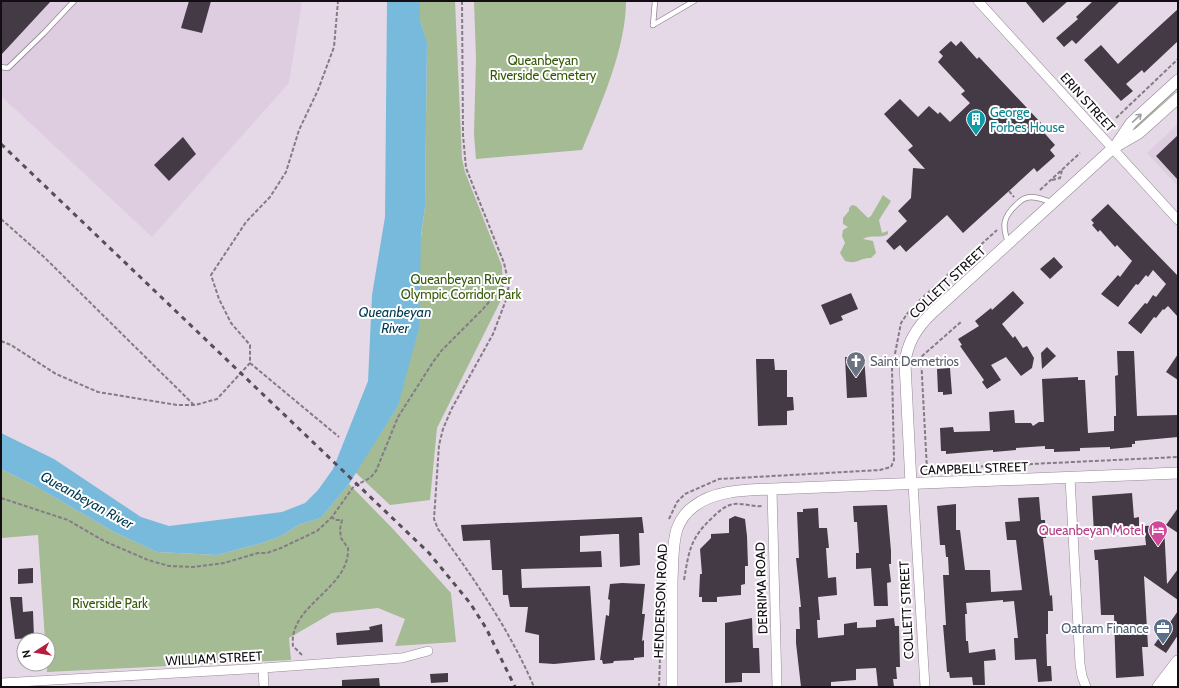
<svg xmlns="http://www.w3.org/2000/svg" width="1179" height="688" viewBox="0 0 1179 688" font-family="Cabin,sans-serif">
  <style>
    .built { fill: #decce0 }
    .green { fill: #a4bb93 }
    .water { fill: #78badc }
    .building { fill: #433a45 }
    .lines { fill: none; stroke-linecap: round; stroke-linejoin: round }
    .service-casing { stroke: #948895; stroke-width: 6 }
    .minor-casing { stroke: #948895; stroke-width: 10 }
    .tertiary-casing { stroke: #948895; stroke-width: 12 }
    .secondary-casing { stroke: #948895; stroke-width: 14 }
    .path { stroke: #847c85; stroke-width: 2; stroke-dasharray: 4 2; stroke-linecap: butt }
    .service { stroke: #fff; stroke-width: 4.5 }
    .minor { stroke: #fff; stroke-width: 9 }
    .tertiary { stroke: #fff; stroke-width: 11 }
    .secondary { stroke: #fff; stroke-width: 13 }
    .rail { stroke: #554f56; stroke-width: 3; stroke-dasharray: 5 5; stroke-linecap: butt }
    .oneway { stroke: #a09fa1 }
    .labels { text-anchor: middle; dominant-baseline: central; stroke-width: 4; stroke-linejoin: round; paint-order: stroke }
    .park-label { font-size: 13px; fill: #355906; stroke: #fff }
    .street-label { font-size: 13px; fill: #120e13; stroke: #fff }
    .culture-label { font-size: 13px; fill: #0d838f; stroke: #fff; text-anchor: start }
    .worship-label { font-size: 13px; fill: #5b616d; stroke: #fff; text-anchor: start }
    .hotel-label { font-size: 13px; fill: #b23c85; stroke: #fff; text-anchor: end }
    .service-label { font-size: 13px; fill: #4e5e75; stroke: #fff; text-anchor: end }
    .water-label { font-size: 14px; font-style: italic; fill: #003a51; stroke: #fff }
  </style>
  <rect width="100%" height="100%" fill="#e6d9e7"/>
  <g class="built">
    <polygon points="1,1 302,1 289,83 152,237 1,96"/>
    <polygon points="1178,124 1178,186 1147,153"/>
  </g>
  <g class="green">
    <polygon points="420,1 455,1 462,159 465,172 502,266 503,296 437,428 430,500 390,505 355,472 398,406 425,207 427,43 420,21"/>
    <path d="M474,1H626C626,49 600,106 582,150L476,159L474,134L476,58Z"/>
    <polygon points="1178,84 1178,89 1129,135 1126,134"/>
    <path d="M883,195L891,201L879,220L882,233L888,231V234C881,239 871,234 863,239L873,241L876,253L871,258C861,257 857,265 845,261L840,253L845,243L842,236L843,230L848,227L843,224V218L849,211V208L852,205L856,206L868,218L871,216Z"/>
    <polygon points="1,469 35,486 114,532 157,552 217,555 262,543 281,536 300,524 321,518 349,484 393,529 451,593 456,642 395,646 405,619 378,608 332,613 289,638 291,660 47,672 48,640 45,640 38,535 1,538"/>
  </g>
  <polygon class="water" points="387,1 420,1 420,21 427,42 425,207 421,235 419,328 398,406 349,484 321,518 300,524 281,536 262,543 217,555 157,552 114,532 35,486 1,469 1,433 54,459 141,517 169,526 282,512 305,503 318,490 333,469 368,381 372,295 385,217"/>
  <g class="building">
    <polygon points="1,1 51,1 1,55"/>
    <polygon points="189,1 211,1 202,33 181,28"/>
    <polygon points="1025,1 1068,1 1043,23"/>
    <polygon points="1093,1 1120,1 1076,44 1072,40 1064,47 1056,38 1078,19 1076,17"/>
    <polygon points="1178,9 1178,41 1144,73 1142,70 1126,84 1133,91 1121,101 1084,60 1101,45 1118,64"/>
    <polygon points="951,41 956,46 961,41 977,59 979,57 1042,124 1039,127 1055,145 1050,150 1055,156 1037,172 1034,168 963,233 947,215 906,252 900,245 894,250 886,241 907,221 898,211 911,198 913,168 925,169 908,150 913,146 884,114 900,99 918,117 929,106 938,114 940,112 950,122 970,103 961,94 965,91 938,62 943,56 939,52"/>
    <polygon points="1178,135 1178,180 1156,156"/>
    <polygon points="183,137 196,154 169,181 154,165"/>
    <polygon points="1108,204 1178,276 1178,317 1168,306 1164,310 1163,309 1156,318 1154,317 1141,334 1128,323 1145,303 1147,304 1153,295 1156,297 1166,284 1153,270 1148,277 1146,275 1138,285 1136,284 1118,307 1101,294 1118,275 1120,277 1132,261 1117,245 1115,247 1100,230 1098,232 1092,225 1094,223 1091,220"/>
    <polygon points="1054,257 1063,267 1050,279 1040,269"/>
    <polygon points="1013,291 1024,303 1002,324 1013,338 1015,336 1023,348 1027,346 1034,358 1032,368 1021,376 1006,357 991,365 1001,380 987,389 982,382 984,380 960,346 962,345 958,339 979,326 975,321 991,308 992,310"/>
    <polygon points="851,293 858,309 841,316 843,320 830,325 821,305"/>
    <polygon points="1047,347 1056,356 1042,369 1041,353"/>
    <polygon points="1117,351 1134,351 1137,416 1178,415 1178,437 1135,441 1135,444 1132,444 1132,447 1110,449 1110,447 1080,448 1080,451 1054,452 1054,449 1045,449 1045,446 1016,448 1016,450 1005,451 993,452 993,450 946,454 946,451 941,451 940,428 953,427 954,432 990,431 989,412 1014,410 1015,423 1031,423 1033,426 1039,422 1044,422 1042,379 1078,377 1078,380 1085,380 1088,433 1114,431 1114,416 1116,416 1116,412 1115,376 1118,375"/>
    <polygon points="852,353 857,353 860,356 864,356 867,397 847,398 845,357 849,357"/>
    <polygon points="1178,354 1178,380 1166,372"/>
    <polygon points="756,359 774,359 775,370 787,370 787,397 793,397 794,410 787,411 787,425 758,426"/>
    <polygon points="950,368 952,394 943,395 943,392 938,392 937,369"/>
    <polygon points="1132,493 1134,518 1139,517 1139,533 1094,534 1092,496"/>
    <polygon points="1039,497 1041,520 1045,520 1046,538 1043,538 1050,596 1052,595 1053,611 1048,611 1048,634 1046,634 1047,666 1051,666 1052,681 1038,682 1036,659 1015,660 1014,638 1018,638 1014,601 1003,602 1003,600 966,603 967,614 965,614 966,641 968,641 969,653 995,649 996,660 984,661 985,685 973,685 972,677 950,678 949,672 947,672 943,625 946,625 943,575 949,575 948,557 946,557 945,545 940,545 937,506 956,504 956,530 960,530 965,570 990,570 991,592 1022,590 1016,540 1007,540 1005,522 1020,521 1018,498"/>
    <polygon points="887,505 891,551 891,564 889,564 891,582 887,583 888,606 874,606 871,568 856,569 856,553 859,553 857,522 854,522 853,506"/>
    <polygon points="818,508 819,528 827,528 829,548 826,548 828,578 836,577 837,595 818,597 820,620 817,620 818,638 844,635 844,624 857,622 857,628 876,627 876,620 894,618 895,626 899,626 900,667 896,667 897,679 893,679 894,687 878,687 876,668 856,669 856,680 831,682 831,687 801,687 796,643 796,629 800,629 799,607 801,607 796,558 799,558 797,512 803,512 803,509"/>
    <polygon points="1178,508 1178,533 1166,525"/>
    <polygon points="735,516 745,519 747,536 748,566 745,566 745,584 741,585 741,595 717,597 717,602 702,602 702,597 699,597 700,574 702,574 700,549 711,538 711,534 729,533 729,519"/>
    <polygon points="642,517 644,533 639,533 640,565 620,567 619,534 614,534 580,536 580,552 601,551 602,567 521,569 522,588 590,586 595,660 554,664 539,663 539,635 525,632 528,607 510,607 508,595 503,595 502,570 492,570 490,540 463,541 461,525"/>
    <polygon points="1164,525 1167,584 1178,569 1178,600 1144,576 1148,647 1142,647 1144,676 1116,678 1114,615 1101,615 1098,560 1095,560 1094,550 1146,545 1144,526"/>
    <polygon points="33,568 33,583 18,584 18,569"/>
    <polygon points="622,583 645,584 642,614 645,614 642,641 644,640 644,657 634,658 634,660 614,661 613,663 603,664 602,660 600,660 606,615 609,616 610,600 608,599 610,584"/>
    <polygon points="10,597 22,597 23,612 33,611 34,638 15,639"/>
    <polygon points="1178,611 1178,635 1166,653 1154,645"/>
    <polygon points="752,618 753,648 759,648 760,673 742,673 742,682 725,683 725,623"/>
    <polygon points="382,624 383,642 337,645 336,633 370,630 369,627"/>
    <polygon points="448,673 448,682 431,683 430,674"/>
    <polygon points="379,678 380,687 342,687 342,680"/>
  </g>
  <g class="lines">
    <defs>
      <g id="service">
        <polyline points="653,25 694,1"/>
        <polyline points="653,25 655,1"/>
        <polyline points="1,67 8,68 44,33 74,1"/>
        <path d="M1008,242C1002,226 1003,217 1016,205C1018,203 1022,199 1026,198C1034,195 1044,200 1051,202"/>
      </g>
      <g id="minor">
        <polyline points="978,1 1178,220"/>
        <polyline points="1070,478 1080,664 1082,676 1086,687"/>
        <polyline points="913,484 925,687"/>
        <polyline points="772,489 777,687"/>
        <polyline points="263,668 264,687"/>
        <polyline points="1,683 263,668 402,658 428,651"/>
      </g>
      <g id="tertiary">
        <polyline points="1116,145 1131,123 1178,80"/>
        <path d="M911,484L905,363C907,342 917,327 932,313L1113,148L1139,133L1178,98"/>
        <path d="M672,687C672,651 672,616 672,580C673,564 672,545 677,529C680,521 686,512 693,507C714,490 746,490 772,489L1178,473"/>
      </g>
      <g id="secondary">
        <polyline points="1159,687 1178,662"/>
        <polyline points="1171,687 1178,679"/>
      </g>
    </defs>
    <use href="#service" class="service-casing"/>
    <use href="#minor" class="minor-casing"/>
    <use href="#tertiary" class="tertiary-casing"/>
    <use href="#secondary" class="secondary-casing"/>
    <g class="path">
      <path d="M462,1L463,135L466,168L504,263L509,285L506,300L493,334L451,410L443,429L439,445L434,519L438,529C474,579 510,630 534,687"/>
      <polyline points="1116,118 1178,59"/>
      <polyline points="1052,180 1060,178 1062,170"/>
      <polyline points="1040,190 1080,153"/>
      <polyline points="1009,191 1014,197"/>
      <polyline points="1,219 44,257 194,405"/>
      <polyline points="1,341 11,345 56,374 98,392 177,405 195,405 217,399 250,363 250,345 231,323 219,299 211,275 246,222 270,197 286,172 299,130 318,90 334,47 338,1"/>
      <polyline points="250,363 339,437"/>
      <polyline points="927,469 1178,457"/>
      <polyline points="927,470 921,357 962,321"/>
      <polyline points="1,498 68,520 104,541 148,560 169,566 193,567 224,563 258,553 267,553 281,548 317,531 332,517 354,486 370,478 376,471 398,417 433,362 442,350 482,310 508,280"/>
      <polyline points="669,519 677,502 685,494 719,479 880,470 891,467 894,460 892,369 901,323 907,314 921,299 997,230"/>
      <path d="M684,580C689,551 690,538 713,517C719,511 726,505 734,504C744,503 753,507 762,506"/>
      <path d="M302,655L293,646C288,605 350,589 348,548L341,538L340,529L342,520H335L332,517"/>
      <polyline points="659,687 660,658"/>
    </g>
    <use href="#service" class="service"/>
    <use href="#minor" class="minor"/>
    <use href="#tertiary" class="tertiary"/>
    <use href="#secondary" class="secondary"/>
    <polyline class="rail" points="1,144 429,553 470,603 486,628 515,687"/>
  </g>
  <defs><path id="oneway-shaft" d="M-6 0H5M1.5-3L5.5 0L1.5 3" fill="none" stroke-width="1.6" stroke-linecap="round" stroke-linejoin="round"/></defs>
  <use class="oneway" href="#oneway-shaft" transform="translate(1137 118) rotate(-43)"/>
  <defs>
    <symbol id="building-pin" viewBox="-11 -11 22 30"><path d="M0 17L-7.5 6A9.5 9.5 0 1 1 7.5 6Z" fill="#0f9aa8" stroke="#fff"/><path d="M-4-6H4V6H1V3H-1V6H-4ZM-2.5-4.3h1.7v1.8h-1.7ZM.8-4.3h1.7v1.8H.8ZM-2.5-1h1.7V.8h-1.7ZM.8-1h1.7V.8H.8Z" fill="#fff"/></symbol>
    <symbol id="church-pin" viewBox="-11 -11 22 30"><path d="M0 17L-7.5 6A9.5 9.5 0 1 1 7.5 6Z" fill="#6b7280" stroke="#fff"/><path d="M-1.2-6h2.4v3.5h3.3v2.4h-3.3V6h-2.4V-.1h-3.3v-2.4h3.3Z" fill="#fff"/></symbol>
    <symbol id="hotel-pin" viewBox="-11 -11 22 30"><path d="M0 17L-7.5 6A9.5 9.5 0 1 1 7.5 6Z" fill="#d1479c" stroke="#fff"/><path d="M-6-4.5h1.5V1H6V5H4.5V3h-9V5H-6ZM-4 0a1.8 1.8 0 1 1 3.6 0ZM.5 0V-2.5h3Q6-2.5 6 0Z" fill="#fff"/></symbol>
    <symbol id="office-pin" viewBox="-11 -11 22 30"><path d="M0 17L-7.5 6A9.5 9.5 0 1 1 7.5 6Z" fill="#5c6f8a" stroke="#fff"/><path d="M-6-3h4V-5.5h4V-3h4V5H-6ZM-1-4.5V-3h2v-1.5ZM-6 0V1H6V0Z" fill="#fff"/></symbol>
  </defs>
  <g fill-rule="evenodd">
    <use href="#building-pin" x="965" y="108" width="22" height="30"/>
    <use href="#church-pin" x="845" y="350" width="22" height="30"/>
    <use href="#hotel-pin" x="1147" y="519" width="22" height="30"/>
    <use href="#office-pin" x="1152" y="617" width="22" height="30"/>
  </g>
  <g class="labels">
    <g class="park-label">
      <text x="543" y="60">Queanbeyan<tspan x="543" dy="15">Riverside Cemetery</tspan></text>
      <text x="461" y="279">Queanbeyan River<tspan x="461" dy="15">Olympic Corridor Park</tspan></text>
      <text x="110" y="603">Riverside Park</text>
    </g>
    <g class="street-label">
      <text transform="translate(1088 102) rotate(48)">ERIN STREET</text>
      <text transform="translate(947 282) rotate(-43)">COLLETT STREET</text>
      <text transform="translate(974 468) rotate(-2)">CAMPBELL STREET</text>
      <text transform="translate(761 588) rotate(-92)">DERRIMA ROAD</text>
      <text transform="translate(660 601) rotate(-88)">HENDERSON ROAD</text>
      <text transform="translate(906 610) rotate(-93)">COLLETT STREET</text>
      <text transform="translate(214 658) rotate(-3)">WILLIAM STREET</text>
    </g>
    <g class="culture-label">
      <text x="990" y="112">George<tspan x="990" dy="15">Forbes House</tspan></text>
    </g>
    <g class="worship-label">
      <text x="870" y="361">Saint Demetrios</text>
    </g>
    <g class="hotel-label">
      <text x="1144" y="530">Queanbeyan Motel</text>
    </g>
    <g class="service-label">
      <text x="1149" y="628">Oatram Finance</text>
    </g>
    <g class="water-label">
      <text x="395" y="312">Queanbeyan<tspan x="395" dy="16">River</tspan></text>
      <text transform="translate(87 500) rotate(29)">Queanbeyan River</text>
    </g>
  </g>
  <rect width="1179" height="688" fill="none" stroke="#120e13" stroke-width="4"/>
  <g transform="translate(36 652) rotate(258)"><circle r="19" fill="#ffffff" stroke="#a09fa1"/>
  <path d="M0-3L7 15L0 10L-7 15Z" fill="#b21f3f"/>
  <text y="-6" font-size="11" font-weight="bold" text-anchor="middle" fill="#120e13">N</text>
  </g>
</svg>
